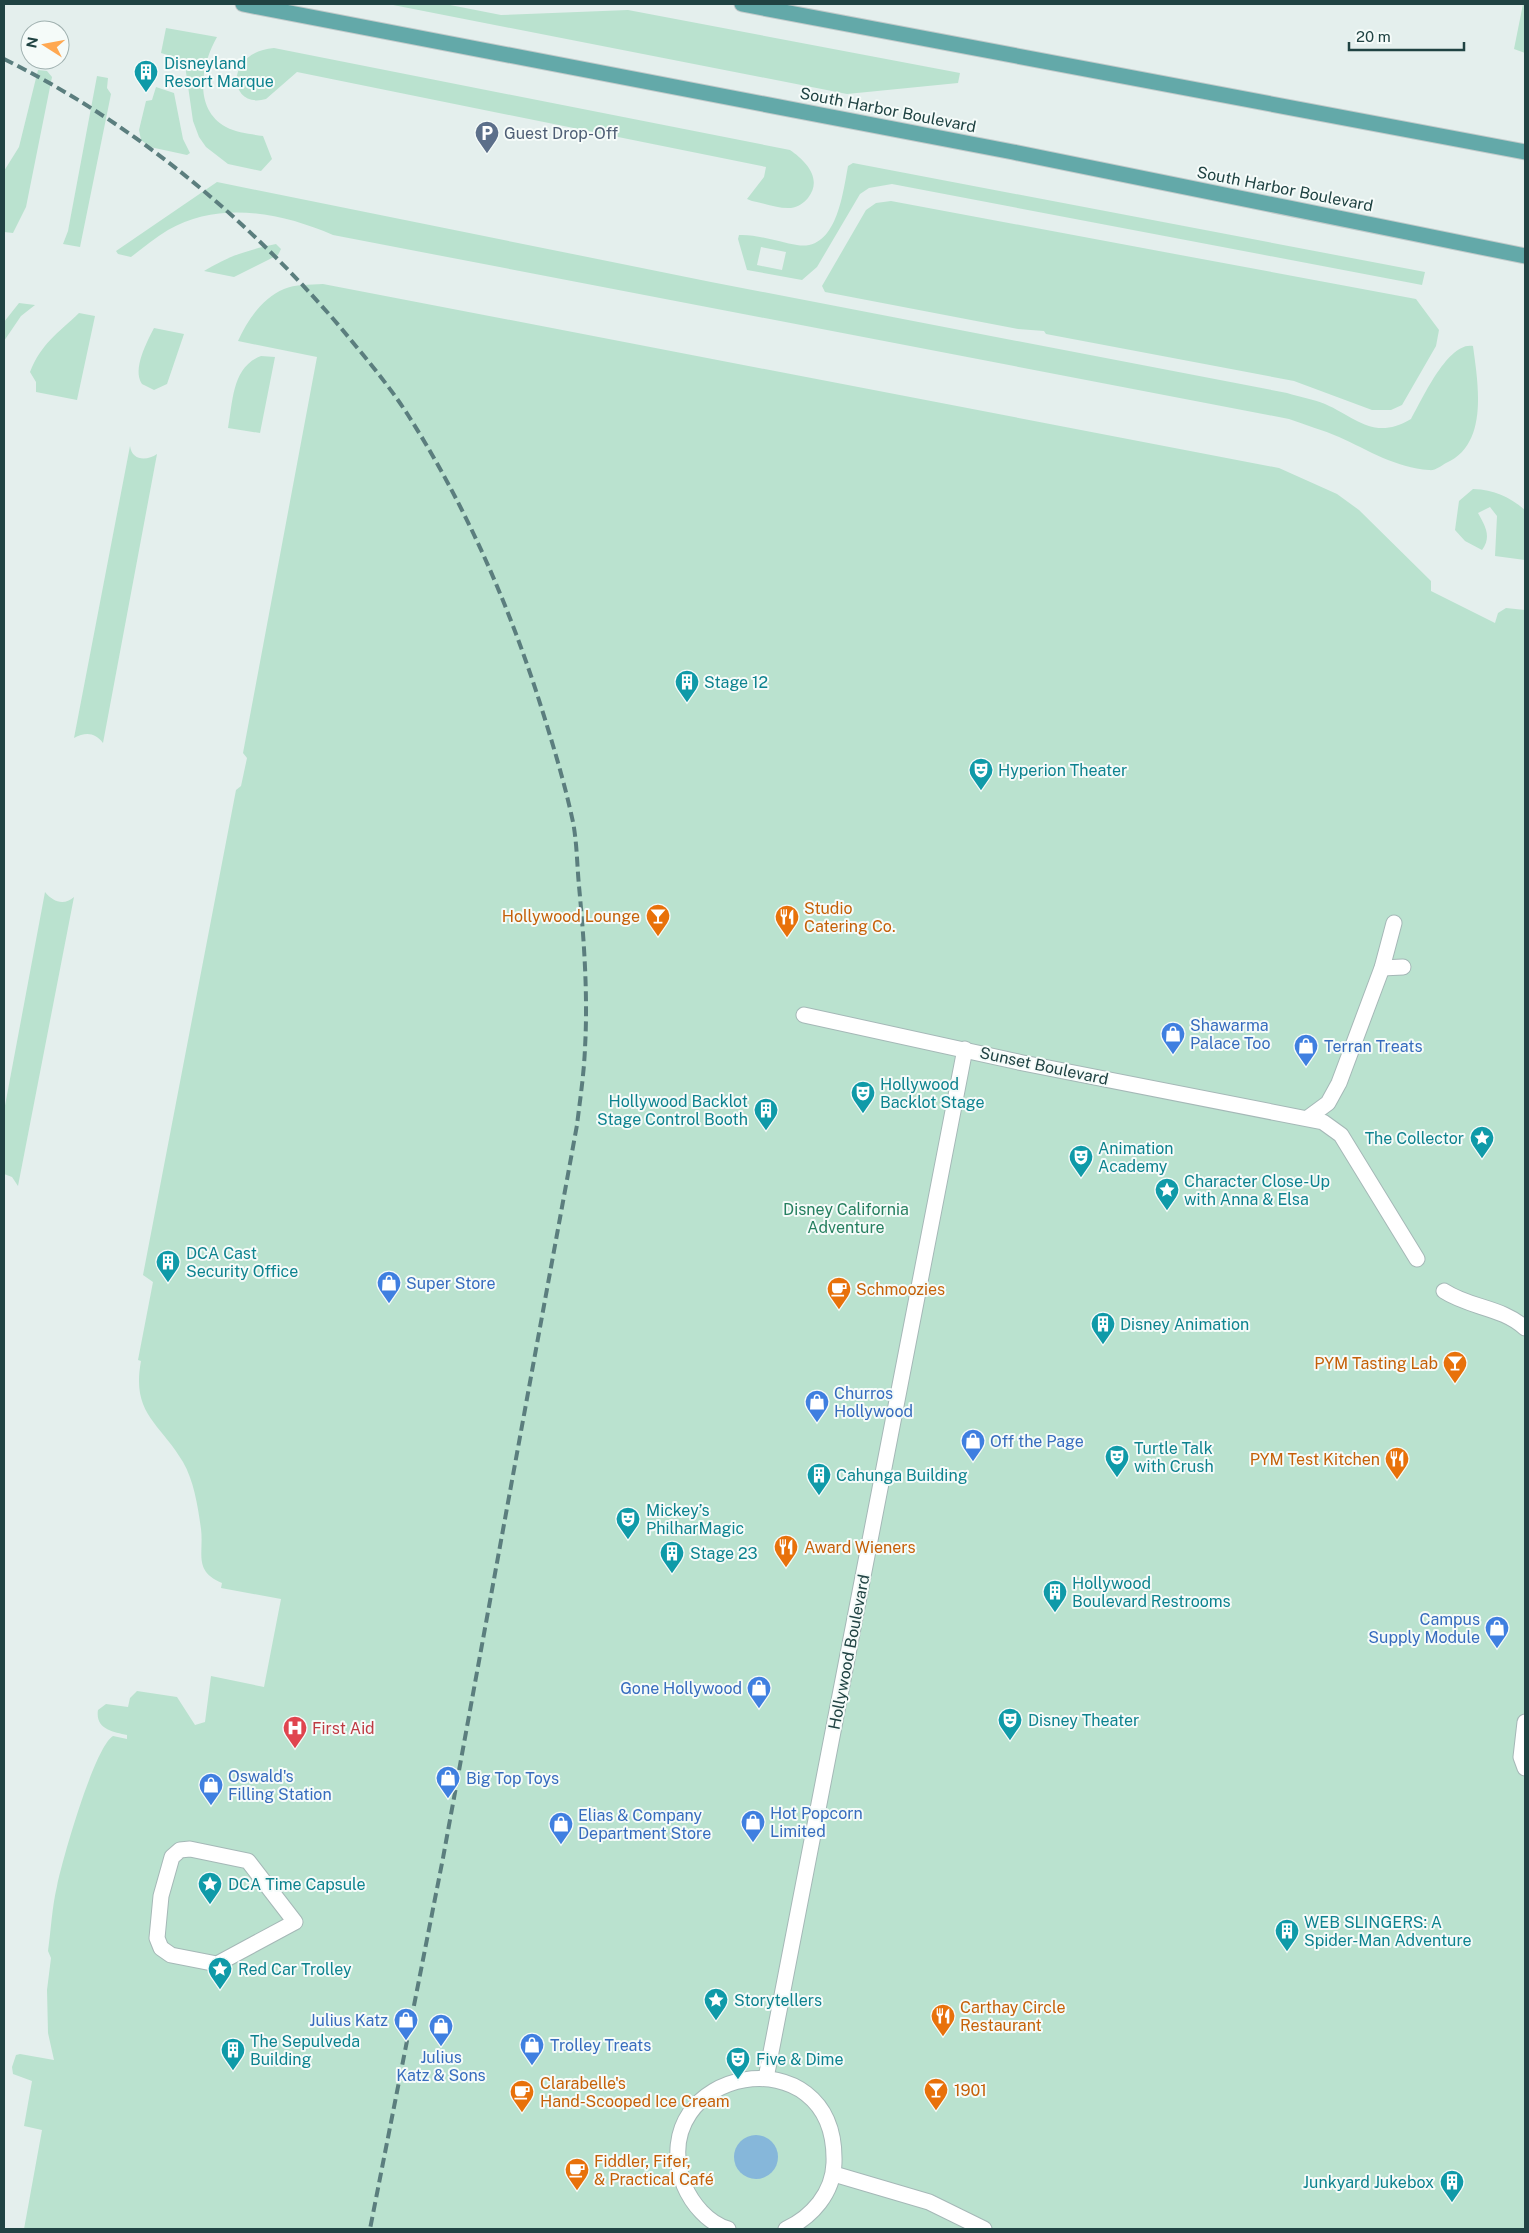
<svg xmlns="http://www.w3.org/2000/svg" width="1529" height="2233" viewBox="0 0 1529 2233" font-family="'Public Sans',sans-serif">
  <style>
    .green { fill: #bae2cf; fill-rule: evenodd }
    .water { fill: #86b7da }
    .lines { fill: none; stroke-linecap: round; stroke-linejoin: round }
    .minor-casing { stroke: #a5b8b7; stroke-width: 17 }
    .major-casing { stroke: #c1caca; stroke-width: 17 }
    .minor { stroke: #fff; stroke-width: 15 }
    .major { stroke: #63a9a9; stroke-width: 15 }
    .rail { stroke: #5b7e7e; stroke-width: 4; stroke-dasharray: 10 5; stroke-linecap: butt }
    .labels { text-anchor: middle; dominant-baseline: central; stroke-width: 4; stroke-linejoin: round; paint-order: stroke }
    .culture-label { font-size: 16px; fill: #0d838f; stroke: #f5fbf9; text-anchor: start }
    .street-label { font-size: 16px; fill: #204343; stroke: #f5fbf9 }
    .service-label { font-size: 16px; fill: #4e5e75; stroke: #f5fbf9; text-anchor: start }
    .food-label { font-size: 16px; fill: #c56008; stroke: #f5fbf9; text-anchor: start }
    .shop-label { font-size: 16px; fill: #366cbe; stroke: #f5fbf9; text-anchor: start }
    .park-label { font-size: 16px; fill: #257f5f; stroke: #f5fbf9 }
    .health-label { font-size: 16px; fill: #be3a42; stroke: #f5fbf9; text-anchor: start }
  </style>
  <rect width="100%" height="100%" fill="#e4efed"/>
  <g class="green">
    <polygon points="388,4 445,4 501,15 628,10 960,73 958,83 847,94"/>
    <polygon points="1523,4 1525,4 1525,53 1514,49"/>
    <path d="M166,28L217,37C202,63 192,108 226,127C237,133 251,134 263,136L272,159L261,171L228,164L206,147L199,137L193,121L185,65L178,58L161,53Z"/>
    <path d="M274,48L790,150C806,161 823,179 808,198C804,203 798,207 791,208C779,209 764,203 752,201L747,199L764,177L766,167L297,72L266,99C228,110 223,52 274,48Z"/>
    <polygon points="38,70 47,71 52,77 26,207 13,233 4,232 4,171 19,147"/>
    <polygon points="97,76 108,78 107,88 111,94 80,247 63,244 68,231"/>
    <polygon points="156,87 174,93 183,139 190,153 187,155 150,147 141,140 139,130 146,101 152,100"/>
    <path d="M853,163L1425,272L1422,285L892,184L869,188L860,194L817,267L802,280L747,270L738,239L739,235C757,234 779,242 797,245C837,252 843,192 848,166ZM761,247L786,252L782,270L757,265Z"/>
    <path d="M217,182L711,282L1287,393C1300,397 1313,399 1325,404C1357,418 1374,441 1411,419C1422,400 1448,341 1473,346C1478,384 1489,444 1446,463C1441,466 1435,471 1429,470C1396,468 1368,450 1339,437C1323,430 1305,425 1289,419L333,235C282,213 220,200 168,230C155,238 143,248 131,257L118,254L116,251Z"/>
    <polygon points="891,201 1416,299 1439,330 1436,346 1402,405 1391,410 1372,410 1294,381 1046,334 1044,331 1018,329 825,292 822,286 866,210 876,203"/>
    <path d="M276,244L281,249L278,255L234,277L204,271C229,256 247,250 276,244Z"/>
    <path d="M323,284L1279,468L1337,494L1359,510L1431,581V591L1495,623L1498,613L1506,608L1525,610V2229H24L42,2130L24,2126L32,2081L13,2074L12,2067L16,2055L20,2054L54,2060L48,2033L47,1990L51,1958L48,1951C51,1930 52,1907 57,1886C62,1861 94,1748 113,1736L127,1739V1735C113,1732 95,1729 98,1710L106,1704L128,1707L130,1698L137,1691L177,1697L195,1725L205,1722L211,1676L264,1687L281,1599L221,1588L222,1583C193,1571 204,1553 201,1529C198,1507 194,1481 183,1462C160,1423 131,1414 141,1361L138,1360L153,1282L143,1275L236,790L241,786L247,758L243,753L317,357L238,341C247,321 262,298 284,289C295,284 310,285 323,284Z"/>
    <polygon points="19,303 35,305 21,316 4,341 4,322"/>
    <path d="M79,313L95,316L77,400L36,392V382L30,372C41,344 58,333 79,313Z"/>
    <path d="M154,328L184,334L167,384L154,390L142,384C132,369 147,342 154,328Z"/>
    <path d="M261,356L275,357L260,433L228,428C233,401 232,367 261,356Z"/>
    <path d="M130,446C132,461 147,461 157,454L103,743C95,732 85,732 74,738Z"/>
    <path d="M1473,489C1495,490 1508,496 1525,510V560L1495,556L1497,516L1490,507L1478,513C1485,526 1492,536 1482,550L1465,541L1455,530L1459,501Z"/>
    <path d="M45,892C53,902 64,906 74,897L18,1186L12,1177L4,1174V1111Z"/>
  </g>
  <circle class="water" cx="756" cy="2157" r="22"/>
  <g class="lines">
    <defs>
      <g id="minor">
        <polyline points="1382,968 1403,967"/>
        <polyline points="804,1015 1023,1063 1323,1122 1341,1135 1417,1259"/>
        <polyline points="1309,1117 1328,1103 1339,1083 1382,968 1394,923"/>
        <path d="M1444,1291C1470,1308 1502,1307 1525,1328"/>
        <polyline points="1525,1722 1521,1757 1525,1768"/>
        <polygon points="190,1849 248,1861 295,1922 217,1964 171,1955 161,1948 157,1938 161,1896 172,1857 180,1850"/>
        <polyline points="766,2078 965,1049"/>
        <polyline points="834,2174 929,2202 984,2229"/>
        <path d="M728,2229C708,2223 692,2204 684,2185C641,2067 838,2030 834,2163C833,2193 812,2217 786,2229"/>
      </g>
      <g id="major">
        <polyline points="243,4 1013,152 1525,256"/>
        <polyline points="742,4 1525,152"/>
      </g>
    </defs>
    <use href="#minor" class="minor-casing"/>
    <use href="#major" class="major-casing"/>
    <use href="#minor" class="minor"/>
    <use href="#major" class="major"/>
    <path class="rail" d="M4,59C135,124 246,217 341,328C364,356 388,384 408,415C464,503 506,598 538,697C551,738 564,780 573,822C577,843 577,865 579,886C584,939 588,995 585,1048C584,1074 580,1100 577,1125L443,1858L370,2229"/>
  </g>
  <defs>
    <symbol id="building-pin" viewBox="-11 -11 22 30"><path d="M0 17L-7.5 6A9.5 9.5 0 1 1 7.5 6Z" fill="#0f9aa8" stroke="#f5fbf9"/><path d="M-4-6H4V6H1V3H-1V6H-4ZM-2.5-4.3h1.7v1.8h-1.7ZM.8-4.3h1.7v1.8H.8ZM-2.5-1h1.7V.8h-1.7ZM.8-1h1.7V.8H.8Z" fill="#fff"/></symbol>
    <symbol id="parking-pin" viewBox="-11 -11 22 30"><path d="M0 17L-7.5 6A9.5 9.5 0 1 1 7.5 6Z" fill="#5c6f8a" stroke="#f5fbf9"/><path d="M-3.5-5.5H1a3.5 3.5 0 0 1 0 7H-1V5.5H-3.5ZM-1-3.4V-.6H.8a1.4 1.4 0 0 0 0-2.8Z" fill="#fff"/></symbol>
    <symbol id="theatre-pin" viewBox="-11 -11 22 30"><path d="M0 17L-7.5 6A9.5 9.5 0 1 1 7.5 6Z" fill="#0f9aa8" stroke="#f5fbf9"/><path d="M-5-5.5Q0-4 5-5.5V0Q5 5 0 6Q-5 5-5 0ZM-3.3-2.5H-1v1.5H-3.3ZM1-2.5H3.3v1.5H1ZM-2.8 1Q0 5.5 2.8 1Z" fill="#fff"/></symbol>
    <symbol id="bar-pin" viewBox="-11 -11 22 30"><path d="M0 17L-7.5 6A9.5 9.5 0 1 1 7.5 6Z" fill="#e8710a" stroke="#f5fbf9"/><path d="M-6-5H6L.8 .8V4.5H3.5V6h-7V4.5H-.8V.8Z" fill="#fff"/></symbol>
    <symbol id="restaurant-pin" viewBox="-11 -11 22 30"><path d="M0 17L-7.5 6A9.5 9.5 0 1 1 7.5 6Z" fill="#e8710a" stroke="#f5fbf9"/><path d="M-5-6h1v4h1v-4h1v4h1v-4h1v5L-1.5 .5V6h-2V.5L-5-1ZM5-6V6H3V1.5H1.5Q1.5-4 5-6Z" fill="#fff"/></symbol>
    <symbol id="shop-pin" viewBox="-11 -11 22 30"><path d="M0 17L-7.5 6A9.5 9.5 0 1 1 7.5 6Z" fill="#3f7fe0" stroke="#f5fbf9"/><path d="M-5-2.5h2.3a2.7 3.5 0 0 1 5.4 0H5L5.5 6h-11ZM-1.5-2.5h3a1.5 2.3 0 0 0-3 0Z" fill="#fff"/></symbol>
    <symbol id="sight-pin" viewBox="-11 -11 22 30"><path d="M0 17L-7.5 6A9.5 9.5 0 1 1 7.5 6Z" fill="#0f9aa8" stroke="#f5fbf9"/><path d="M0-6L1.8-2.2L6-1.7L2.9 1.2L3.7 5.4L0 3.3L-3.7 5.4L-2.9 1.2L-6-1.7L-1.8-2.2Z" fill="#fff"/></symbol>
    <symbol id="cafe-pin" viewBox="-11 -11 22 30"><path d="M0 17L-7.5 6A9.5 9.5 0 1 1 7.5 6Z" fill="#e8710a" stroke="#f5fbf9"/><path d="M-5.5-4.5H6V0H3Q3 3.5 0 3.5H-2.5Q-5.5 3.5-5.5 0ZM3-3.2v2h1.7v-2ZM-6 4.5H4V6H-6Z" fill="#fff"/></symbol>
    <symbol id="hospital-pin" viewBox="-11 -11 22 30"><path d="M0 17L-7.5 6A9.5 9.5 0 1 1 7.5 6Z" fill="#e0444e" stroke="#f5fbf9"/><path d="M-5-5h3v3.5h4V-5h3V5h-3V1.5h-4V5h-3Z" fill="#fff"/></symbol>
  </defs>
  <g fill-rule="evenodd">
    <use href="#building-pin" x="132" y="58" width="28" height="38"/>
    <use href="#parking-pin" x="473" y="119" width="28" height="38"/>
    <use href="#building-pin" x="673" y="668" width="28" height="38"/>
    <use href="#theatre-pin" x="967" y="756" width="28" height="38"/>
    <use href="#bar-pin" x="644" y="902" width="28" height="38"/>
    <use href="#restaurant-pin" x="773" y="903" width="28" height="38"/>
    <use href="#shop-pin" x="1159" y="1020" width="28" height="38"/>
    <use href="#shop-pin" x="1292" y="1032" width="28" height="38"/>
    <use href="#theatre-pin" x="849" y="1079" width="28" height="38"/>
    <use href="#building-pin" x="752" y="1096" width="28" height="38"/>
    <use href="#sight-pin" x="1468" y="1124" width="28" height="38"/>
    <use href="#theatre-pin" x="1067" y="1143" width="28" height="38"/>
    <use href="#sight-pin" x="1153" y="1176" width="28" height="38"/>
    <use href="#building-pin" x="154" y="1248" width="28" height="38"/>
    <use href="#shop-pin" x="375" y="1269" width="28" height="38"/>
    <use href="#cafe-pin" x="825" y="1275" width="28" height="38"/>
    <use href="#building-pin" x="1089" y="1310" width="28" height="38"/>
    <use href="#bar-pin" x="1441" y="1349" width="28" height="38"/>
    <use href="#shop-pin" x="803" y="1388" width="28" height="38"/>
    <use href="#shop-pin" x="959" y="1427" width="28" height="38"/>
    <use href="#theatre-pin" x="1103" y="1443" width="28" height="38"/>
    <use href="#restaurant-pin" x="1383" y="1445" width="28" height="38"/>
    <use href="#building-pin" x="805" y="1461" width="28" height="38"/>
    <use href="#theatre-pin" x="614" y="1505" width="28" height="38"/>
    <use href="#restaurant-pin" x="772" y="1533" width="28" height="38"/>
    <use href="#building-pin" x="658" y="1539" width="28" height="38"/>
    <use href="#building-pin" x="1041" y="1578" width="28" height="38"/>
    <use href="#shop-pin" x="1483" y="1614" width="28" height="38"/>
    <use href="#shop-pin" x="745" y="1674" width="28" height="38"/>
    <use href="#theatre-pin" x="996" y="1706" width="28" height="38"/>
    <use href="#hospital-pin" x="281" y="1714" width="28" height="38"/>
    <use href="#shop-pin" x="434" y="1764" width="28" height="38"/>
    <use href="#shop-pin" x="197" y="1771" width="28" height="38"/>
    <use href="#shop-pin" x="739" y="1808" width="28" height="38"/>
    <use href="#shop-pin" x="547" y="1810" width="28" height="38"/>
    <use href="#sight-pin" x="196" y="1870" width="28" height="38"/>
    <use href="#building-pin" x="1273" y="1917" width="28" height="38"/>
    <use href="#sight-pin" x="206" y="1955" width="28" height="38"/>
    <use href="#sight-pin" x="702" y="1986" width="28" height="38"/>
    <use href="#restaurant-pin" x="929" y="2002" width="28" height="38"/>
    <use href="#shop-pin" x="392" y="2006" width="28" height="38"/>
    <use href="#shop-pin" x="427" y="2012" width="28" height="38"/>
    <use href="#shop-pin" x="518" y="2031" width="28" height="38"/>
    <use href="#building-pin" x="219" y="2036" width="28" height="38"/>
    <use href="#theatre-pin" x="724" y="2045" width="28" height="38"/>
    <use href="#bar-pin" x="922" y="2076" width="28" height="38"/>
    <use href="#cafe-pin" x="508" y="2078" width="28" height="38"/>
    <use href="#cafe-pin" x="563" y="2156" width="28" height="38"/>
    <use href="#building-pin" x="1438" y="2168" width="28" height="38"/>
  </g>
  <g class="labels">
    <g class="culture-label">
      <text x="164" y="63">Disneyland<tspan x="164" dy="18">Resort Marque</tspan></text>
      <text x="704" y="682">Stage 12</text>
      <text x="998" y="770">Hyperion Theater</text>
      <text x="880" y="1084">Hollywood<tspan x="880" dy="18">Backlot Stage</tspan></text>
      <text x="748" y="1101" text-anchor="end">Hollywood Backlot<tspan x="748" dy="18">Stage Control Booth</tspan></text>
      <text x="1464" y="1138" text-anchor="end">The Collector</text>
      <text x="1098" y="1148">Animation<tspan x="1098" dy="18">Academy</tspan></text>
      <text x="1184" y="1181">Character Close-Up<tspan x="1184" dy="18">with Anna &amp; Elsa</tspan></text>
      <text x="186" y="1253">DCA Cast<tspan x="186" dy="18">Security Office</tspan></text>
      <text x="1120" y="1324">Disney Animation</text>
      <text x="1134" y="1448">Turtle Talk<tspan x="1134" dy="18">with Crush</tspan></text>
      <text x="836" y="1475">Cahunga Building</text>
      <text x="646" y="1510">Mickey’s<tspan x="646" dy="18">PhilharMagic</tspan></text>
      <text x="690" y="1553">Stage 23</text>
      <text x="1072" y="1583">Hollywood<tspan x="1072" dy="18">Boulevard Restrooms</tspan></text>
      <text x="1028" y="1720">Disney Theater</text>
      <text x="228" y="1884">DCA Time Capsule</text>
      <text x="1304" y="1922">WEB SLINGERS: A<tspan x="1304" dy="18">Spider-Man Adventure</tspan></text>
      <text x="238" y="1969">Red Car Trolley</text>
      <text x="734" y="2000">Storytellers</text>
      <text x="250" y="2041">The Sepulveda<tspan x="250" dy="18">Building</tspan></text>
      <text x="756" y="2059">Five &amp; Dime</text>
      <text x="1434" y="2182" text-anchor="end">Junkyard Jukebox</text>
    </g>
    <g class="street-label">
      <text transform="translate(888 110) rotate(11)">South Harbor Boulevard</text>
      <text transform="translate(1285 189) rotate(11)">South Harbor Boulevard</text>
      <text transform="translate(1044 1066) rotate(12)">Sunset Boulevard</text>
      <text transform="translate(849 1652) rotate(-79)">Hollywood Boulevard</text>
    </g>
    <g class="service-label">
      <text x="504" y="133">Guest Drop-Off</text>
    </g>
    <g class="food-label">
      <text x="804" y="908">Studio<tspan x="804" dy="18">Catering Co.</tspan></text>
      <text x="640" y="916" text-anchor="end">Hollywood Lounge</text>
      <text x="856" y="1289">Schmoozies</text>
      <text x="1438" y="1363" text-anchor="end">PYM Tasting Lab</text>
      <text x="1380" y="1459" text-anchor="end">PYM Test Kitchen</text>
      <text x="804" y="1547">Award Wieners</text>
      <text x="960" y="2007">Carthay Circle<tspan x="960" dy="18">Restaurant</tspan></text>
      <text x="540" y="2083">Clarabelle's<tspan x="540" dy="18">Hand-Scooped Ice Cream</tspan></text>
      <text x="954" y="2090">1901</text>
      <text x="594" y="2161">Fiddler, Fifer,<tspan x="594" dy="18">&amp; Practical Café</tspan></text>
    </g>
    <g class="shop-label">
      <text x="1190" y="1025">Shawarma<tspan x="1190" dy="18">Palace Too</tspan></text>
      <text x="1324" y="1046">Terran Treats</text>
      <text x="406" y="1283">Super Store</text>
      <text x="834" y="1393">Churros<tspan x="834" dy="18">Hollywood</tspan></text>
      <text x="990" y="1441">Off the Page</text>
      <text x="1480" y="1619" text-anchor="end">Campus<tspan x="1480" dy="18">Supply Module</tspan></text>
      <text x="742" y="1688" text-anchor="end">Gone Hollywood</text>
      <text x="228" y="1776">Oswald's<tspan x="228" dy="18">Filling Station</tspan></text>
      <text x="466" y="1778">Big Top Toys</text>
      <text x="770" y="1813">Hot Popcorn<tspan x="770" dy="18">Limited</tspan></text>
      <text x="578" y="1815">Elias &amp; Company<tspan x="578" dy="18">Department Store</tspan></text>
      <text x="388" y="2020" text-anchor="end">Julius Katz</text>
      <text x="550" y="2045">Trolley Treats</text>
      <text x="441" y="2057" text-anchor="middle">Julius<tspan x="441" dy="18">Katz &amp; Sons</tspan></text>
    </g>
    <g class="park-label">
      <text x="846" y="1209">Disney California<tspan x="846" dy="18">Adventure</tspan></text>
    </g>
    <g class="health-label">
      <text x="312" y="1728">First Aid</text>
    </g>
  </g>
  <rect width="1529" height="2233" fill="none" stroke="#204343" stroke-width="10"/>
  <g transform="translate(45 45) rotate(281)"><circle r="24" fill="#f5fbf9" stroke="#a0b1b0"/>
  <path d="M0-4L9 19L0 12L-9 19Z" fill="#ffa851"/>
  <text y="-8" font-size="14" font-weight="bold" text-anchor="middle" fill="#204343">N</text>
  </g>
  <path d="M1349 42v8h115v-8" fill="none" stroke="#204343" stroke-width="2.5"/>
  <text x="1356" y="42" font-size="15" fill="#204343" stroke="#f5fbf9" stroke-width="4" paint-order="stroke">20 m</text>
</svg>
